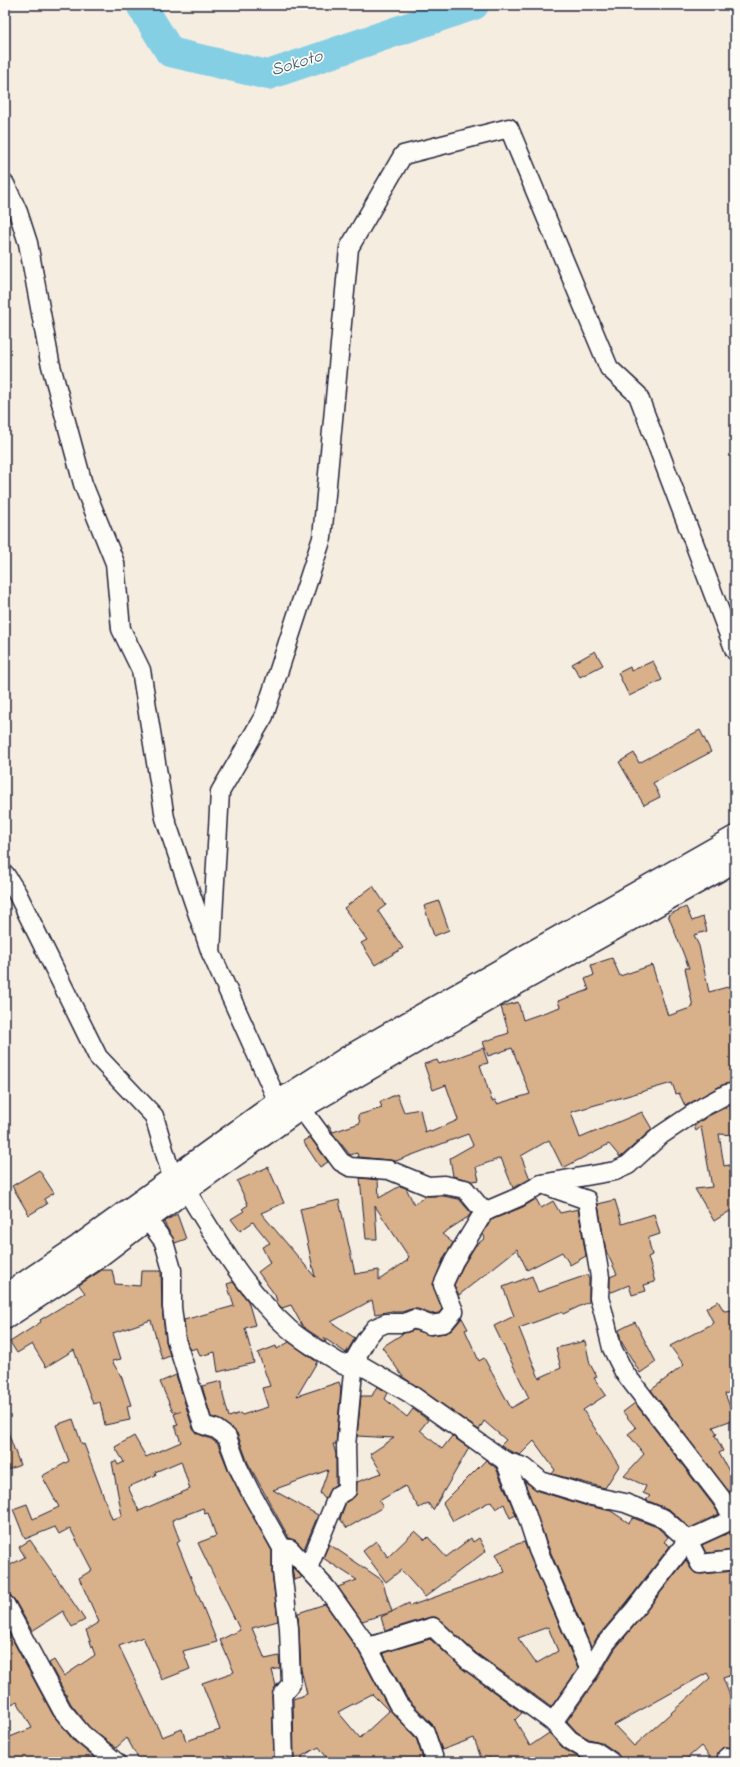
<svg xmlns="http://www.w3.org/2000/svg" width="740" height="1767" viewBox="0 0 740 1767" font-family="'Indie Flower',sans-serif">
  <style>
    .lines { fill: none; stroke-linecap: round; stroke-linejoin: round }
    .river { stroke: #85cfe5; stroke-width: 30 }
    .building { fill: #d8b089; stroke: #22223b; fill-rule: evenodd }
    .minor-casing { stroke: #22223b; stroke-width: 21 }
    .major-casing { stroke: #22223b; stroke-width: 25 }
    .minor { stroke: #fdfcf7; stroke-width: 18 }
    .major { stroke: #fdfcf7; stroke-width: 22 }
    .labels { text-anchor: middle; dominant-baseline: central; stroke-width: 3.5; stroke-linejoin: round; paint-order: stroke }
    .water-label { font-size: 18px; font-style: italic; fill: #40566e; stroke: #fdfcf7 }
  </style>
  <rect width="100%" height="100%" fill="#f6ede1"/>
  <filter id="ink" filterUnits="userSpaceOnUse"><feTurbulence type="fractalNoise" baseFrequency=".025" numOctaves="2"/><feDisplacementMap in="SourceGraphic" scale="8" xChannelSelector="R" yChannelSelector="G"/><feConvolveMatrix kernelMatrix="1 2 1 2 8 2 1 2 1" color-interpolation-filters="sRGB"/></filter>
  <g filter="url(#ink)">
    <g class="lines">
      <polyline class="river" points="141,5 170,52 268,75 474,5"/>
    </g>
    <g class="building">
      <polygon points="595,651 603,665 580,677 572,664"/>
      <polygon points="653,661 662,680 629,696 618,673 630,667 631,671"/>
      <polygon points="700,730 711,752 653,783 660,797 644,805 619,762 634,753 639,763"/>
      <polygon points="373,886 386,905 378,911 403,948 375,965 361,943 367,940 344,908"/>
      <polygon points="439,901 449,930 434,936 424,906"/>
      <polygon points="686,907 692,921 703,917 707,931 694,935 699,946 709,992 735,985 735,1082 722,1085 685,1106 679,1093 676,1094 672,1083 571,1112 580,1138 642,1112 652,1129 622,1156 620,1157 609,1144 563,1168 549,1140 521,1156 530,1179 513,1188 501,1158 476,1167 479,1180 472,1181 453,1176 450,1158 473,1145 468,1134 396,1161 390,1160 358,1157 357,1153 350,1155 327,1126 329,1125 333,1132 360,1123 358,1115 382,1108 380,1102 397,1094 404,1112 420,1109 425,1132 430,1130 431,1132 458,1120 446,1085 433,1090 424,1064 437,1060 439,1064 483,1048 488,1063 480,1065 492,1101 495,1100 497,1104 530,1094 512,1048 488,1056 483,1042 509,1033 501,1007 518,1002 523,1020 560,1007 558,1001 589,990 585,979 594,975 591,965 612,958 620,976 652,965 668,1016 693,1007 685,968 689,968 668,915"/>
      <polygon points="735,1103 735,1135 719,1134 724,1166 729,1165 735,1195 735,1208 714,1221 695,1189 712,1187 701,1127 696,1131 694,1126 708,1116"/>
      <polygon points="310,1137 328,1162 320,1167 303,1141"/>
      <polygon points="268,1167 284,1203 261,1213 315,1277 300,1209 339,1200 355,1274 379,1270 379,1280 408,1260 407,1259 409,1257 375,1206 377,1239 366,1239 360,1178 378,1180 379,1198 400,1186 406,1188 414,1204 426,1196 443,1196 459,1199 471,1213 468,1217 442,1234 453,1243 444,1257 433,1285 442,1309 439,1313 431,1314 418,1309 411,1309 402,1312 392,1312 392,1311 375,1314 372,1300 331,1322 355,1338 346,1353 324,1338 326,1342 303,1327 291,1305 282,1308 278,1304 275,1295 258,1272 270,1263 262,1247 270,1243 253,1222 240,1231 231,1219 244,1211 242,1209 248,1205 237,1181"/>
      <polygon points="39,1170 54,1193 44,1199 47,1204 29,1215 12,1186"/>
      <polygon points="536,1199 541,1208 553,1201 560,1213 578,1209 586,1256 570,1265 562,1252 527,1270 517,1249 459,1295 454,1285 463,1266 475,1246 485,1238 483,1234 491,1220 523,1207"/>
      <polygon points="615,1200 622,1224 654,1214 660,1234 648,1238 652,1255 648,1257 655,1282 644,1285 646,1291 632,1295 629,1285 612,1292 610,1291 610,1277 617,1274 606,1251 598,1204"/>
      <polygon points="177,1214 186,1239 175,1243 164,1222"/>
      <polygon points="102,1270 112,1270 115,1284 140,1286 141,1271 161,1271 162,1308 166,1341 170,1356 162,1359 151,1320 113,1333 121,1359 112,1361 122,1378 131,1405 127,1406 130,1420 105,1425 100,1402 93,1404 74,1350 46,1367 32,1344 17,1353 10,1342 41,1322 40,1320 85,1293 79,1285"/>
      <polygon points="587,1275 589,1279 589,1302 563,1314 562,1312 519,1328 539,1378 561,1368 556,1348 585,1341 590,1364 597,1377 594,1378 606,1395 583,1410 619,1466 605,1488 552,1474 555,1470 534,1441 520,1455 510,1451 501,1445 506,1440 484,1421 479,1430 403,1377 382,1347 401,1335 401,1334 414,1330 431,1335 446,1333 452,1330 462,1318 468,1329 465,1330 479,1361 484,1358 511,1408 529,1398 494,1326 514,1316 503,1287 532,1276 538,1292"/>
      <polygon points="233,1282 248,1301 255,1325 245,1328 254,1363 218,1372 215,1352 200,1356 197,1348 190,1350 186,1338 184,1320 234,1306 227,1284"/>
      <polygon points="718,1301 724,1311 735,1310 735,1390 725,1394 735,1419 713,1427 717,1434 715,1435 723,1451 719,1453 735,1482 735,1500 651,1390 684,1365 670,1346 712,1324 713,1322 706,1308"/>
      <polygon points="635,1322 656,1362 640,1373 621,1341 619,1330"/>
      <polygon points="289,1342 317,1362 297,1396 339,1382 341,1388 336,1444 333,1444 336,1454 336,1484 329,1491 325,1499 320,1493 328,1470 273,1490 318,1515 304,1549 297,1542 289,1538 248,1463 237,1433 222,1421 211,1417 202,1386 222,1381 223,1395 229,1417 240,1413 242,1415 268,1407 262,1388 270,1386 258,1353 276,1346 277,1349"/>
      <path d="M176,1375L193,1429L196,1433L211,1439L218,1444L229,1472L272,1551V1573L278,1621L252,1628L265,1659L279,1656L280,1668L272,1670L276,1686L272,1695L274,1762H252L251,1757L239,1762H231L228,1756L207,1762H140L127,1738L116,1748L89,1727L71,1704L49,1663L54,1660L64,1676L95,1655L86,1630L99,1622L79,1578L92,1570L70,1528L59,1534L55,1527L25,1539L13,1509L27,1504L33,1519L59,1507L42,1476L69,1461L56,1425L73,1419L82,1445L84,1444L112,1519L122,1516L112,1462L116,1461L118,1465L124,1462L115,1447L134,1436L146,1457L181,1442L175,1426L178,1425L174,1414L181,1411L173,1412L160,1382ZM181,1461L190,1489L139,1511L128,1487L156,1475L155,1472ZM203,1508L205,1514L208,1513L216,1536L198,1543L240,1630L220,1640L234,1672L202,1683L220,1730L186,1741L182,1729L162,1737L119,1646L143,1637L162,1680L190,1669L183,1651L217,1642L177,1543L180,1541L172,1520Z"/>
      <polygon points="377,1386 388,1393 385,1399 407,1417 413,1409 428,1420 420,1430 442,1449 452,1436 469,1448 433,1510 428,1503 419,1508 405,1486 379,1501 383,1507 347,1528 340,1519 346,1502 356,1495 357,1482 382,1473 370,1454 394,1438 357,1436 361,1396 372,1396"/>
      <polygon points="635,1403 713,1505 719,1514 690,1528 670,1510 646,1500 650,1496 643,1493 646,1486 624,1476 644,1454 628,1434 636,1428 623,1412"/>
      <polygon points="6,1427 20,1465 5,1471 5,1428"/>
      <polygon points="486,1460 496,1468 516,1515 510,1518 504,1504 496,1509 491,1501 453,1521 443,1503"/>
      <polygon points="524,1481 538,1491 584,1505 611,1511 629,1523 633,1518 657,1527 668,1537 664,1542 670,1546 627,1602 598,1636 591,1647 548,1546"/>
      <polygon points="735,1530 735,1550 706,1553 702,1545"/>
      <polygon points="415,1531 425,1540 428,1537 446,1557 471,1538 473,1542 479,1538 486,1551 425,1597 401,1570 386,1582 363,1551 376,1541 388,1557"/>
      <polygon points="30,1540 58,1580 85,1620 72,1627 63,1611 32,1631 14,1599 10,1595 5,1594 5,1568 25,1557 19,1547"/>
      <path d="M524,1542L578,1669L551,1707L476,1653L436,1617H430L385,1631L381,1617L409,1603L410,1606L505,1572L496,1554L514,1545ZM548,1627L558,1651L537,1663L535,1662L518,1638Z"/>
      <polygon points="329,1544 382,1580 392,1612 362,1621 338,1587 357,1580 323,1558"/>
      <path d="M686,1560L691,1569L695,1573L701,1574L735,1571V1674L723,1678L735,1708V1749L727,1747L722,1748L718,1752L717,1759L714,1762L701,1746L683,1762H621L617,1753L601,1742L589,1739L577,1732L567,1721L599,1676L615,1649L643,1615ZM707,1673L710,1678L634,1746L614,1725Z"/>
      <polygon points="292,1567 301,1576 301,1578 294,1580"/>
      <path d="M325,1604L359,1652L389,1709L416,1738L424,1762H330L319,1747L302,1756V1760L294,1759L293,1699L307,1694L301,1669L298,1613ZM372,1694L389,1711L360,1738L338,1712Z"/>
      <polygon points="5,1626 53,1715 74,1741 96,1759 95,1762 5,1762 5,1739 32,1728 17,1701 10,1705 5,1695"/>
      <polygon points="430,1639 463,1669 522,1713 515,1720 530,1746 549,1733 564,1749 580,1758 592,1762 493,1762 490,1758 482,1761 474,1738 442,1750 433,1725 407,1698 383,1653"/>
    </g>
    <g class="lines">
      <defs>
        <g id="minor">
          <polyline points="5,184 18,212 28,243 50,362 83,484 115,563 121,629 141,670 165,818 211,953 278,1102"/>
          <polyline points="5,874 17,893 98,1057 154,1116 172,1177"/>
          <polyline points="211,953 220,792 264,716 322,538 349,248 403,155 509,128 609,368 638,395 735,651"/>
          <polyline points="301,1108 341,1162 350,1167 389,1170 428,1186 444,1185 465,1189 484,1212"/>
          <polyline points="542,1184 587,1200 600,1277 599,1298 603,1311 612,1348 624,1372 722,1499 734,1519 688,1540 635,1609 606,1643 590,1670 553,1722"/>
          <path d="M186,1190C217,1240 245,1290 289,1329C305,1343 325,1354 343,1365L354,1361"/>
          <polyline points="147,1219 164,1242 172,1270 172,1307 176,1340 203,1425 216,1429 227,1437 238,1467 251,1493 282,1548 282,1572 289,1628 291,1684 282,1695 284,1762"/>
          <polyline points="354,1361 409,1393 505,1461 524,1467 541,1481 587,1495 625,1503 663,1518 688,1540 700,1564 735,1560"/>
          <polyline points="505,1461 526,1513 538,1550 590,1670"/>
          <polyline points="282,1548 290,1549 327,1589 368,1647 398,1704 425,1732 435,1762"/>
          <polyline points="308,1568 338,1495 347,1490 346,1446 354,1361 367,1338 375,1328 386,1323 404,1323 414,1319 430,1325 444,1323 454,1311 443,1285 454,1261 484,1212 519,1197 541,1184 615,1171 628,1165 661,1135 703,1107 727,1094 735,1092"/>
          <polyline points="5,1604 62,1710 82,1734 116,1762"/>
          <polyline points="368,1647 433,1627 469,1661 553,1722 570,1740 585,1749 595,1751 611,1762"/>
          <polyline points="727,1757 730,1762"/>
        </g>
        <g id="major">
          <polyline points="5,1296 79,1246 278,1102 350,1056 735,837"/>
          <polyline points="5,1318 91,1262 186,1190 301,1108 512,986 735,861"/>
        </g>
      </defs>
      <use href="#minor" class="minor-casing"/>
      <use href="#major" class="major-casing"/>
      <use href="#minor" class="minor"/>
      <use href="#major" class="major"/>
    </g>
  </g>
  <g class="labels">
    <g class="water-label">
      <text transform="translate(297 64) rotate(-17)">Sokoto</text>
    </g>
  </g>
  <rect width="740" height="1767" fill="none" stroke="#fdfcf7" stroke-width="20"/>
  <rect x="10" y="10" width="720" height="1747" fill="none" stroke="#22223b" stroke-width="1.5" filter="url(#ink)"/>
</svg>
